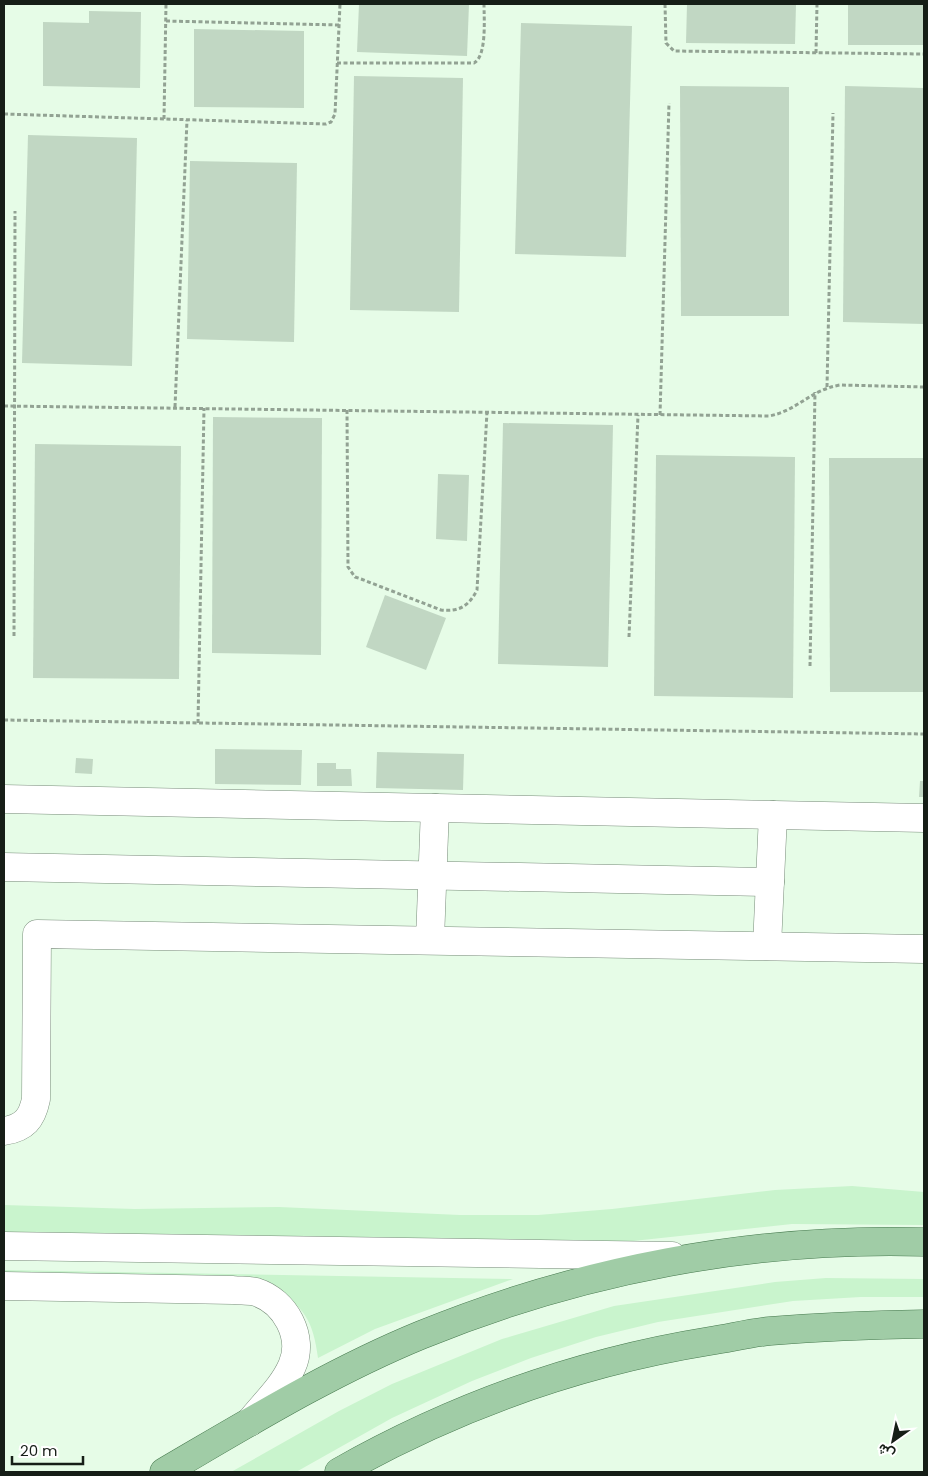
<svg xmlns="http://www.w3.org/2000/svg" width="928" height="1476" viewBox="0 0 928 1476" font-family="Poppins,Vazirmatn,sans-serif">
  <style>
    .green { fill: #c9f4cd }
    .building { fill: #c1d7c3 }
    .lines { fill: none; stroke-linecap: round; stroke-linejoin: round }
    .minor-casing { stroke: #788c7a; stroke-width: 29 }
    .major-casing { stroke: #46794e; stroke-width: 29 }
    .path { stroke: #92a293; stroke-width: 3; stroke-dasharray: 4 2.5; stroke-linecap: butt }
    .minor { stroke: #fff; stroke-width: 28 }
    .major { stroke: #a0cca6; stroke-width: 28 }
  </style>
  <rect width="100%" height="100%" fill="#e6fce7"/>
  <g class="green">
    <polygon points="852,1186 924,1192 924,1225 792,1224 605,1244 4,1241 4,1205 135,1209 279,1207 460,1215 538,1215 612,1209 775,1190"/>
    <path d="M4,1270L513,1279L375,1329L318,1358C313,1321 305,1306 271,1288L4,1284Z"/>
    <polygon points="826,1278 924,1279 924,1297 861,1297 793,1301 658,1322 596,1337 531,1358 472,1381 392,1418 296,1472 231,1472 339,1411 392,1384 502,1339 614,1306 775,1282"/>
  </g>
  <g class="building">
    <polygon points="359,4 469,4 467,56 357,52"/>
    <polygon points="687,4 796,4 795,44 686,43"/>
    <rect x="848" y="4" width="76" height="41"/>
    <polygon points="89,11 141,12 140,88 43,86 43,22 89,23"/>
    <polygon points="521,23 632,26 626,257 515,254"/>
    <polygon points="194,29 304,31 304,108 194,107"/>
    <polygon points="354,76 463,78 459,312 350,310"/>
    <polygon points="680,86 789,87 789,316 681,316"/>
    <polygon points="845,86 924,88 924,324 843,322"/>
    <polygon points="28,135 137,138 132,366 22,363"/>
    <polygon points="190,161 297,163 294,342 187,339"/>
    <polygon points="213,417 322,418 321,655 212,653"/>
    <polygon points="503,423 613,425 608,667 498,664"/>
    <polygon points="35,444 181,446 179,679 33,678"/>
    <polygon points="656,455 795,457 793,698 654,696"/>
    <polygon points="829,458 924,458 924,692 830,692"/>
    <polygon points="438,474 469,475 467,541 436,539"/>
    <polygon points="385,595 446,618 426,670 366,647"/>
    <polygon points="215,749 302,750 301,785 215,784"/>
    <polygon points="377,752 464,754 463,790 376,788"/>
    <polygon points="76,758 93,759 92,774 75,773"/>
    <polygon points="317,763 336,763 336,769 351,769 352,786 317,786"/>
    <polygon points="920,781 924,781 924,797 919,797"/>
  </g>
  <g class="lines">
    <defs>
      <g id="minor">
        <polyline points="4,799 924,818"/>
        <polyline points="4,867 770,882"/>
        <polyline points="430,940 435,808"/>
        <polyline points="767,946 773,815"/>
        <path d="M4,1131C24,1128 32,1119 36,1099L37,934L924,949"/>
        <polyline points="4,1246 672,1256"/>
        <path d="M4,1286L233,1290C240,1291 249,1290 256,1292C285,1301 305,1337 292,1366C283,1387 264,1404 250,1422"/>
      </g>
      <g id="major">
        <path d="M164,1472C248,1423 331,1372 421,1335C580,1270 753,1237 924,1242"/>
        <path d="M339,1472C454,1407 580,1362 710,1341C730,1338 750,1333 770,1331C821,1327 873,1325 924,1324"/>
      </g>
    </defs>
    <use href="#minor" class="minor-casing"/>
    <use href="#major" class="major-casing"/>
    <g class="path">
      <polyline points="665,4 666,43 674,51 924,54"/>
      <polyline points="166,21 339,25"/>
      <polyline points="816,53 817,4"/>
      <path d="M337,63H474C487,56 484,18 484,4"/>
      <polyline points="4,114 326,124 331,122 335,114 340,4"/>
      <polyline points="164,119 166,4"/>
      <polyline points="827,387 833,113"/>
      <path d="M4,406L769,416C797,411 810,390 840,385L924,387"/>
      <polyline points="175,407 187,120"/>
      <path d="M347,410L348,567L355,577L361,579L441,610C459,612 469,606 477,590L487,412"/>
      <polyline points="660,415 669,103"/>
      <polyline points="14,636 15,211"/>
      <polyline points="629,637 638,415"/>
      <polyline points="810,666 815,392"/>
      <polyline points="4,720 924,734"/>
      <polyline points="198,723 204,408"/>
    </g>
    <use href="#minor" class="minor"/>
    <use href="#major" class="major"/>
  </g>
  <rect width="928" height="1476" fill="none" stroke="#161e17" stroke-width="10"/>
  <g transform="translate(893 1441) rotate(213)" stroke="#ffffff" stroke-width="4" paint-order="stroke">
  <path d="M0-4L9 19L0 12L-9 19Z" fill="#161e17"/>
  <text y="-8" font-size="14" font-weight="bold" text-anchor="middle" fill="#161e17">ش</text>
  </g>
  <path d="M12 1456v8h71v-8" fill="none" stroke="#161e17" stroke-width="2.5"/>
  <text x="20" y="1456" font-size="15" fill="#161e17" stroke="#ffffff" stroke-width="4" paint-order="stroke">20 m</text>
</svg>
